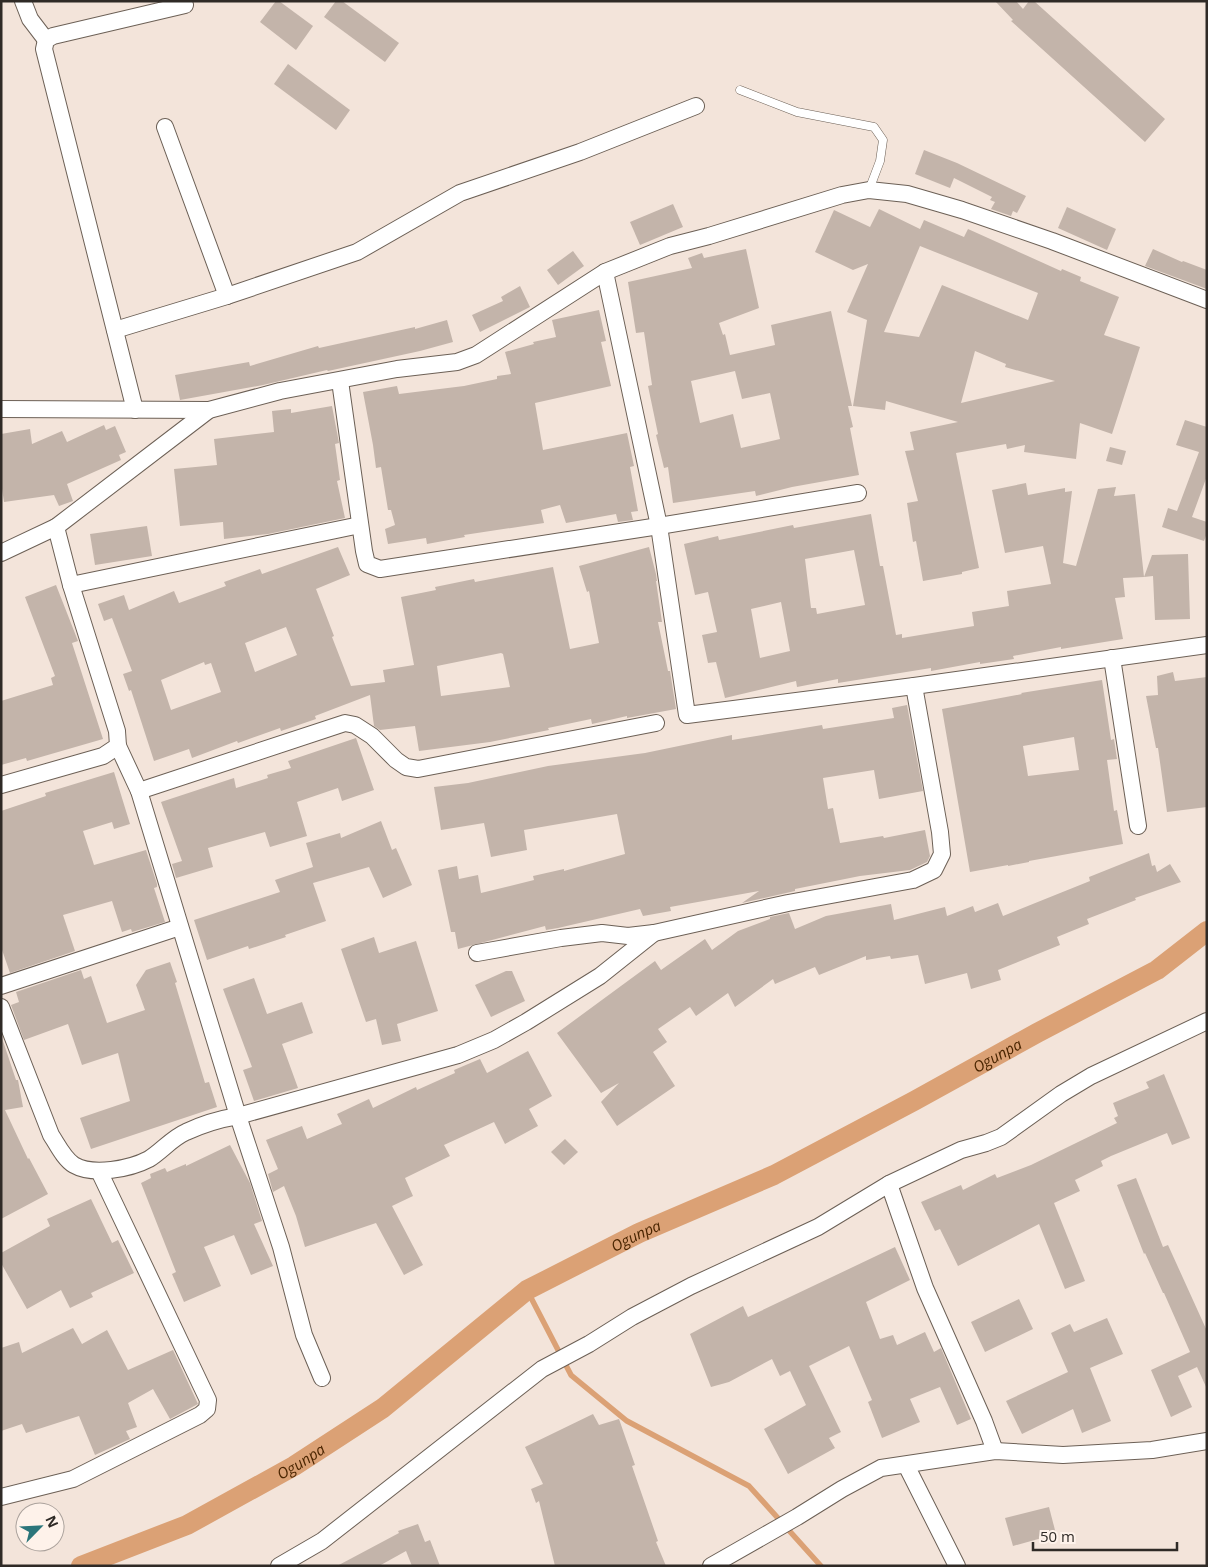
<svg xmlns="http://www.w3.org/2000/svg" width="1208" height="1567" viewBox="0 0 1208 1567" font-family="'Open Sans',sans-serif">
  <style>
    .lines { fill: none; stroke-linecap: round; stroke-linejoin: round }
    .stream { stroke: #dba175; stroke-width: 5.5 }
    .canal { stroke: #dba175; stroke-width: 20 }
    .building { fill: #c3b4aa; fill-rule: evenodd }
    .service-casing { stroke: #6c6056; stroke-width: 9 }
    .minor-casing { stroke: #6c6056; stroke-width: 18 }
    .service { stroke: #fff; stroke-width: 8 }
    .minor { stroke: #fff; stroke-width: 16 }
    .labels { text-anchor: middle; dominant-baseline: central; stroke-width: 5; stroke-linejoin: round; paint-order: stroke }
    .water-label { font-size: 15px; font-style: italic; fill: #4a2501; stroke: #fef2ea }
  </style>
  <rect width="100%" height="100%" fill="#f3e4da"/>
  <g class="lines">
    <polyline class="stream" points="527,1290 571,1375 627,1421 749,1486 821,1566"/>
    <path class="canal" id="s1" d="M81,1566L187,1525L294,1466L383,1408L527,1290L639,1233L774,1175L914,1101L1037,1033L1157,970L1207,931"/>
  </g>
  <g class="building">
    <polygon points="276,1 279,1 313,26 296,50 260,22"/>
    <polygon points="336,1 342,1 399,43 385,62 324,17"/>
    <polygon points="995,1 1016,1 1023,9 1029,1 1034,1 1165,119 1145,142 1011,21 1013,20"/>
    <polygon points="288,64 350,110 336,130 274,84"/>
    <polygon points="924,150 957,163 1026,196 1017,213 1013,211 1011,216 991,209 995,202 990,200 992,197 954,178 950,188 915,174"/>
    <polygon points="673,204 683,227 640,245 630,222"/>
    <polygon points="1067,207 1116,229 1107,250 1058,228"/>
    <path d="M879,209L920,229L924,220L964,237L968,229L1061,271L1062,269L1081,277L1080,281L1119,297L1104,335L1140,347L1112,434L1080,423L1076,459L1024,452L1025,445L1007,449L1006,444L956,453L979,568L962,572V574L923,581L916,541L913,542L907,503L918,501L905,451L914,450L910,432L958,422L886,401L885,410L853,406L867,320L847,312L868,264L853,270L815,252L834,210L870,227ZM920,246L1038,293L1028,320L942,285L919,337L884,332ZM975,351L1006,364L1005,367L1055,381L961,403Z"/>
    <path d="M746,249L759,308L719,323L723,335L725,334L730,355L775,345L771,325L831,311L852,406H848L853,427L850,428L859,475L792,487L756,496L755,491L673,503L668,467L664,468L656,435L658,434L648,386L652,385L644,332L636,333L628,282L692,268L688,258L702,253L704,258ZM735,371L742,399L770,393L780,439L741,448L733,414L700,423L691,381Z"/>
    <polygon points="1153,249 1182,262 1183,261 1207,270 1207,289 1145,266"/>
    <polygon points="573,251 584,266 558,285 547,270"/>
    <polygon points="520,286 530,307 480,332 472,315 503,301 501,297"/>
    <polygon points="599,310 606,341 601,342 611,386 535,403 543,450 627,433 634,466 630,467 638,511 631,512 633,520 618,522 616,514 566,523 560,505 541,510 544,523 464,535 465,537 427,544 426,538 388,544 385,529 395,525 391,510 388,510 381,467 376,468 373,445 363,392 397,386 399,394 464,386 497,379 497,376 511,374 505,352 534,344 533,342 556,337 552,320"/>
    <polygon points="447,320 453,342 420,351 328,371 327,370 263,385 180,400 175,375 249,362 250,366 318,346 319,348 415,327 415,329"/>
    <polygon points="332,406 339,443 335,444 340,480 337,481 345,518 268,534 224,539 223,522 180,526 174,469 217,465 214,439 274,432 272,411 291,409 291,413"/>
    <polygon points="1185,420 1207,427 1207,476 1192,517 1207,522 1207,533 1204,541 1162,527 1168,508 1177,511 1199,452 1176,445"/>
    <polygon points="104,425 106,430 115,426 126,452 119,455 121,460 67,484 73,501 59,506 54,495 4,502 1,482 1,434 30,429 32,444 62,431 67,442"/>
    <polygon points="1110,447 1126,451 1122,465 1106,461"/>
    <path d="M1026,483L1028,495L1065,488V492L1072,491L1063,563L1076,566L1098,489L1116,487L1114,496L1135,494L1144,577L1123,578L1125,597L1115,598L1123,639L1061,649V647L1013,656L1014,659L980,664V662L931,671V668L838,683V679L797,687L796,681L725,698L716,662L708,663L702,635L717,632L708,592L695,595L684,544L718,536L719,540L793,525L794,528L871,514L880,566H883L896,635L902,634V638L974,626L972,612L1009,606L1007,591L1051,584L1043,546L1005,553L992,490ZM854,550L865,605L817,614L816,608H811L805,559ZM781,602L790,651L760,658L751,609Z"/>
    <polygon points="147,526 152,556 95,565 90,534"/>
    <path d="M338,547L350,575L316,589L334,636L332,637L351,686L385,682L383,670L414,665L401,597L436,590L435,587L474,579L475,582L553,567L570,649L599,643L589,591L587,592L579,566L649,547L656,574L657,581H656L662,622H658L668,671H670L676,709L627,718V716L592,724L591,719L548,728L549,730L490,742L419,751L415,726L380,730L374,726L370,695L315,716L316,719L281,731L280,728L238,743L237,741L192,758L189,749L154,761L131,690L129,691L123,674L132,671L112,618L104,621L98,604L124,595L129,610L174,591L179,603L226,586L224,582L260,569L262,574ZM286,627L297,655L255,672L245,643ZM501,653L503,654L510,687L441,696L437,666ZM204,662L205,665L211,663L221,692L171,710L161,680Z"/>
    <polygon points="1188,554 1190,619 1155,620 1153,576 1144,577 1152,555"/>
    <polygon points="56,585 78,641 72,643 103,739 27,761 26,758 1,765 1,701 53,685 51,678 55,676 25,597"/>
    <polygon points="1173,672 1175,681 1207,677 1207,807 1167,812 1158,748 1156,748 1146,696 1158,695 1157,676"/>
    <path d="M1102,680L1111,740L1114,739L1117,759L1107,760L1114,811L1117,810L1123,844L1029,861V862L1008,866V865L970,872L942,709L1022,694L1021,693ZM1074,737L1079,770L1028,776L1023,746Z"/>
    <polygon points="907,705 923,791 879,799 874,770 823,778 828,809 833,808 840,843 883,836 884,838 925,830 930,856 927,862 910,870 860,876 795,889 795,891 742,903 759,891 670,907 671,911 643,916 640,909 558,928 546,930 545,926 458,949 455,932 451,932 438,870 457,866 459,879 478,875 481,893 534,880 533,876 564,869 564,871 625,854 617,814 524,830 527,850 491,857 484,823 441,830 434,787 468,783 548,766 645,753 732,735 732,740 822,725 823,729 894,718 892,708"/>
    <polygon points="356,738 374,790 342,801 338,788 297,802 307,836 270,847 265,832 208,848 213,867 176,878 172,864 182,861 161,802 234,778 236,788 268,778 267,775 291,768 288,761"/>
    <polygon points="114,772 130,824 114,829 112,822 83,831 94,865 146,850 157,884 157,887 154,888 165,922 132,932 131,929 122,932 112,901 63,915 75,951 10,973 1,947 1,811 46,796 45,793"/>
    <polygon points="381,821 392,850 396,848 412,885 383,898 369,867 313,883 326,921 285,935 286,937 249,949 248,946 207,960 194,920 280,892 275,880 313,867 306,843 340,833 341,838"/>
    <polygon points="1149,853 1152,866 1155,865 1157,872 1170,864 1181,882 1135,898 1136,900 1087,919 1089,924 1057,937 1060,945 998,970 1001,980 971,989 967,973 925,984 918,955 891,959 890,956 866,960 866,956 819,975 815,967 775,984 773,979 735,1007 728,993 696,1016 690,1007 658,1029 667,1042 653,1052 675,1086 617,1126 601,1102 619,1083 601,1093 557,1033 655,961 661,970 705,939 712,950 738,931 770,919 770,917 789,913 795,929 826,916 891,904 894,920 945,907 947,916 973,906 975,912 998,903 1003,916 1090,881 1089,877"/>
    <polygon points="374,937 379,953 416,941 438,1011 397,1024 401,1041 382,1045 376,1019 366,1022 341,949"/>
    <polygon points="170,962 177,982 175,983 205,1083 209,1082 217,1107 91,1149 80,1118 130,1101 118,1053 82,1065 68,1024 24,1040 11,1005 19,1002 16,992 81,970 84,979 91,976 107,1023 145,1010 136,985 146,970"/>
    <polygon points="506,971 512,971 525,1001 491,1017 475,985"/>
    <polygon points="254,978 267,1014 302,1002 313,1033 282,1044 298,1088 254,1101 243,1070 252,1067 223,989"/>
    <polygon points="1,1035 16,1080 18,1080 23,1107 5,1110 28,1159 29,1158 48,1194 1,1219"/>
    <polygon points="528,1051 552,1096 529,1109 538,1126 505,1144 494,1122 444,1145 450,1156 405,1178 413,1196 392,1206 423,1265 404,1275 376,1223 305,1247 296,1216 284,1186 273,1192 268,1174 278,1169 266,1140 302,1126 307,1139 342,1124 337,1114 369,1099 373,1108 416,1087 417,1090 455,1073 454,1070 480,1059 487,1073"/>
    <polygon points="1164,1074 1190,1138 1172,1145 1167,1133 1111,1156 1101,1161 1103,1166 1075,1180 1080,1191 1054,1203 1085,1281 1065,1289 1039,1224 958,1266 940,1229 935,1231 921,1202 961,1185 963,1190 995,1174 997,1178 1031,1165 1117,1123 1114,1118 1118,1116 1113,1103 1149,1088 1146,1082"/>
    <polygon points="565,1139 578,1152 564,1165 551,1152"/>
    <polygon points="230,1145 250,1183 262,1221 254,1224 273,1266 251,1275 234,1235 204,1247 221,1286 184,1302 172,1274 176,1272 141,1183 151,1178 150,1174 165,1168 167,1172 186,1164 186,1166"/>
    <polygon points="1136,1178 1163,1247 1168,1245 1207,1331 1207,1389 1197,1367 1178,1376 1192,1407 1171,1417 1151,1370 1190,1352 1164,1293 1163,1293 1145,1253 1144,1254 1117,1185"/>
    <polygon points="91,1199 112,1243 118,1240 134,1273 91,1293 93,1297 70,1308 61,1290 27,1309 1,1263 1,1253 50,1226 47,1219"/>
    <polygon points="895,1247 910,1280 866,1302 880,1339 893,1335 897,1345 925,1332 934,1352 941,1348 971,1419 957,1425 940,1387 910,1399 920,1422 882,1438 868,1402 872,1400 849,1346 809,1366 841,1432 829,1438 835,1448 788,1474 764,1429 806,1405 790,1371 780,1376 772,1359 729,1382 711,1387 690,1334 743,1306 748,1317"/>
    <polygon points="1019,1299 1033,1329 985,1352 971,1322"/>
    <polygon points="1107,1318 1123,1354 1090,1368 1111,1421 1082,1433 1073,1409 1022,1434 1006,1401 1068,1372 1051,1333 1070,1324 1074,1332"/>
    <polygon points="73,1328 82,1344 107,1330 128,1370 173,1350 198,1404 170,1419 153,1389 128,1403 137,1427 126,1431 130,1439 95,1455 79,1416 26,1433 22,1424 1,1431 1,1348 19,1342 22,1353"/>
    <polygon points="593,1414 599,1425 619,1419 635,1465 632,1466 658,1541 656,1542 666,1566 555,1566 539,1501 536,1503 531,1489 543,1484 525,1447"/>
    <polygon points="1049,1507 1056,1534 1013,1546 1005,1518"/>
    <polygon points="418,1524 425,1542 430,1540 440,1566 412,1566 406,1551 379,1566 337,1566 399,1533 398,1531"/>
  </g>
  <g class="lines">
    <defs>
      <polyline id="service" points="740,90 797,112 874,127 883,140 880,161 869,190"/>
      <g id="minor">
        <polyline points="23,1 30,19 46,40"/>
        <polyline points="165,127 227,296"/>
        <polyline points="605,272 659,526 687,715 914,686 1207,645"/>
        <polyline points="115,330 227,296 357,252 460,193 580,152 696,106"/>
        <polyline points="340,381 364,551 367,564 380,569 659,526 858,493"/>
        <polyline points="1,409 209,410"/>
        <polyline points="135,410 44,49 46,40 53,36 185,5"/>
        <polyline points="1,553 56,527"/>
        <polyline points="71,585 360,525"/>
        <polyline points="1112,658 1138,826"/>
        <polyline points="118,746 139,791 238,1116 281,1247 304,1335 322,1378"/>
        <polyline points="1,785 103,756 118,746 117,731 71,585 56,527 209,410 280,391 397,369 457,362 476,355 605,272 670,246 709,236 842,195 869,190 907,194 962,210 1052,241 1207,300"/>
        <polyline points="139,791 345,723 355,725 372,736 396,760 406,767 418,769 656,723"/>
        <polyline points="477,953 561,938 602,933 628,936 654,933 788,903 913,880 934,870 942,854 940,832 914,686"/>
        <polyline points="1,986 180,927"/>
        <path d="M1,1007L51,1135C57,1144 64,1159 74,1165C93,1176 130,1169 149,1159C162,1151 172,1138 186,1132C203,1124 220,1119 238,1116L458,1055L494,1040L526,1022L600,976L654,933"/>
        <polyline points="889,1184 925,1288 984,1421 995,1451"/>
        <polyline points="906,1465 957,1566"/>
        <polyline points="1,1497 73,1479 200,1415 207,1409 208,1400 99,1171"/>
        <polyline points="279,1566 322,1541 542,1369 589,1344 632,1317 691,1286 818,1227 889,1184 961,1150 986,1143 1001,1137 1061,1094 1091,1076 1207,1021"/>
        <polyline points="711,1566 797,1517 842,1489 881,1468 995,1451 1063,1455 1152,1450 1207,1441"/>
      </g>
    </defs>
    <use href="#service" class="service-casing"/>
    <use href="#minor" class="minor-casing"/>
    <use href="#service" class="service"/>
    <use href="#minor" class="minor"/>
  </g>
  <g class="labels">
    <g class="water-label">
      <text stroke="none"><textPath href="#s1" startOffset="1054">Ogunpa</textPath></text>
      <text stroke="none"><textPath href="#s1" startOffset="650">Ogunpa</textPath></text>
      <text stroke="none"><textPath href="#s1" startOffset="244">Ogunpa</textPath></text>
    </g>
  </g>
  <rect width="1208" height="1567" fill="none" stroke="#2f2a26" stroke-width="5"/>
  <g transform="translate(40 1527) rotate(66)"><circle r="24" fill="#fef2ea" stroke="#aba29c"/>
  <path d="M0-4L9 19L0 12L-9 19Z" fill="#2b757a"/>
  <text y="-8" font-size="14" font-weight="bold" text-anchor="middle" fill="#2f2a26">N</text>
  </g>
  <path d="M1033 1542v8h144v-8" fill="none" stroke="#2f2a26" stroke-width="2.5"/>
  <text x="1040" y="1542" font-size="15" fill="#2f2a26" stroke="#fef2ea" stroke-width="4" paint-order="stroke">50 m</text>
</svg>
